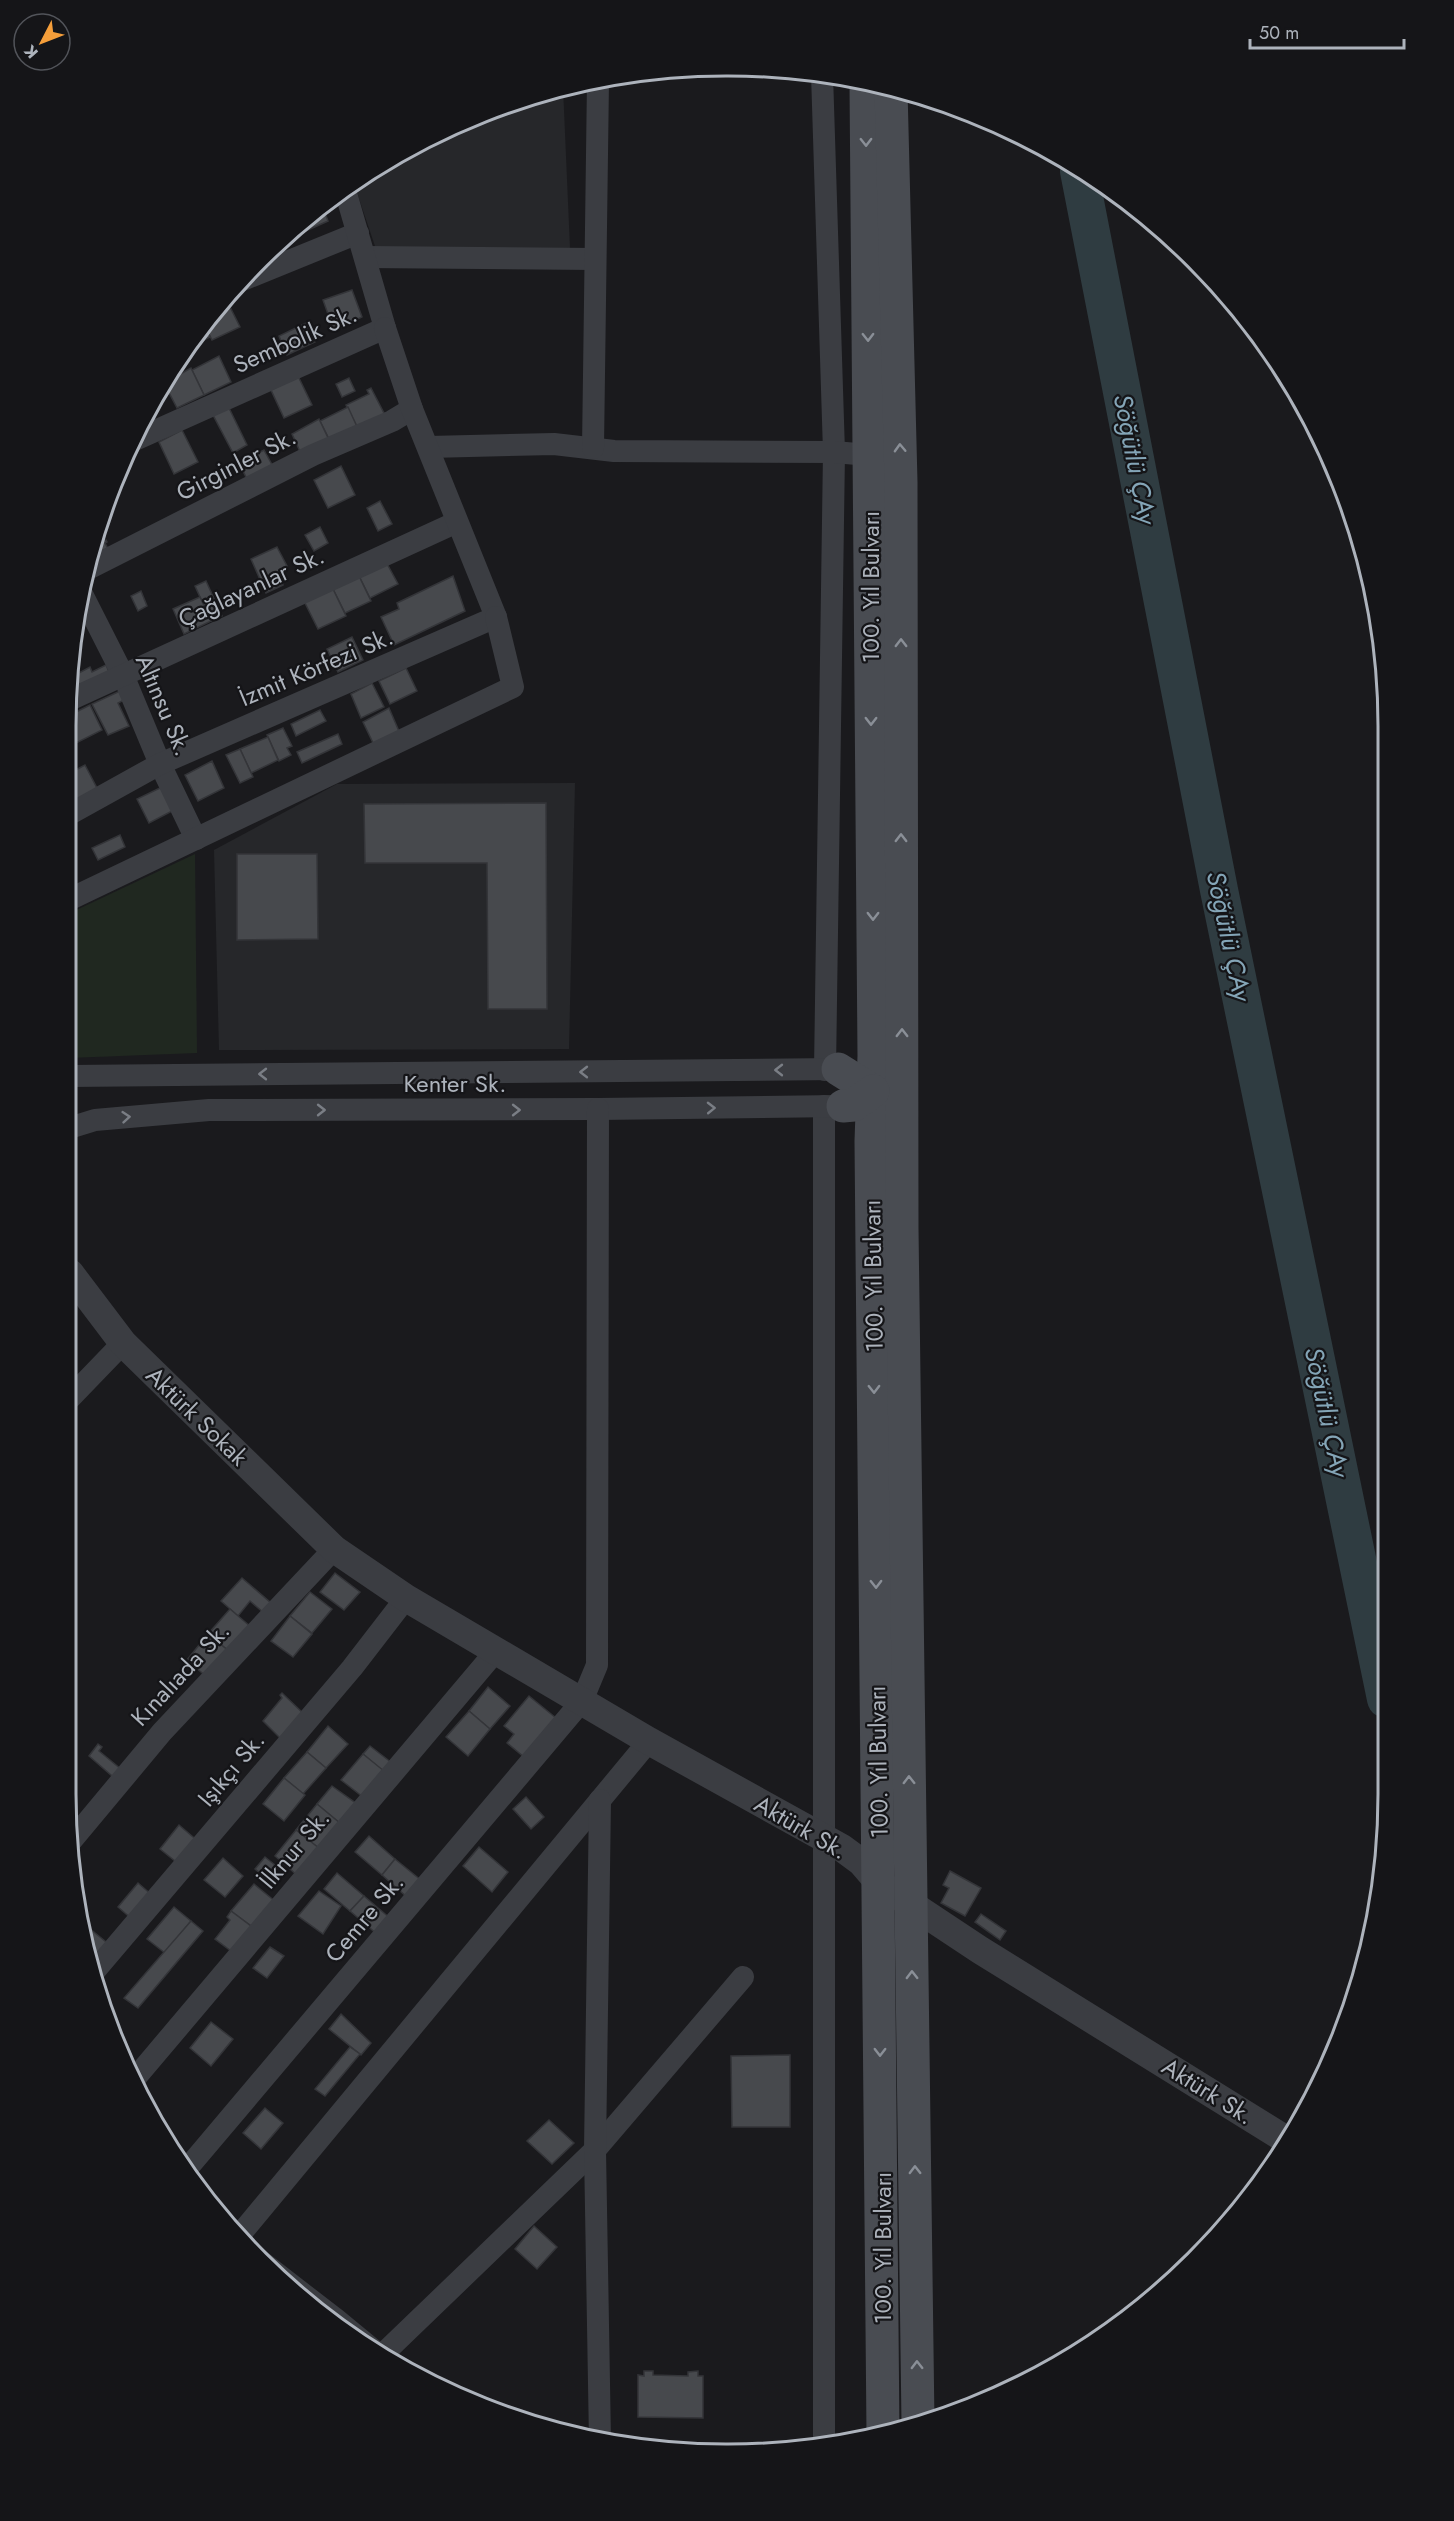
<svg xmlns="http://www.w3.org/2000/svg" width="1454" height="2521" viewBox="0 0 1454 2521" font-family="Jost,sans-serif">
  <style>
    .built { fill: #26272a }
    .green { fill: #202820 }
    .lines { fill: none; stroke-linecap: round; stroke-linejoin: round }
    .river { stroke: #2f3c41; stroke-width: 38 }
    .building { fill: #47494d; stroke: #343539; stroke-width: 1.5 }
    .minor { stroke: #3b3d42; stroke-width: 22 }
    .tertiary { stroke: #3b3d42; stroke-width: 28 }
    .secondary { stroke: #494c52; stroke-width: 33 }
    .oneway { stroke: #8a8f97 }
    .oneway2 { stroke: #7a7e85 }
    .labels { text-anchor: middle; dominant-baseline: central; stroke-width: 4.5; stroke-linejoin: round; paint-order: stroke }
    .street-label { font-size: 24px; fill: #adb3bc; stroke: #151518 }
    .water-label { font-size: 26px; font-style: italic; fill: #84a5b7; stroke: #151518 }
    .rim { fill: none; stroke: #adb3bc; stroke-width: 3 }
  </style>
  <rect width="100%" height="100%" fill="#1a1a1d"/>
  <g class="built">
    <polygon points="563,87 570,248 376,249 354,184 435,134"/>
    <polygon points="575,783 569,1049 219,1050 214,850 337,784"/>
  </g>
  <polygon class="green" points="195,854 197,1053 69,1058 68,914"/>
  <g class="lines">
    <polyline class="river" points="1079,171 1219,890 1386,1699"/>
  </g>
  <g class="building">
    <polygon points="322,205 328,221 299,234 297,228"/>
    <polygon points="352,290 362,317 334,331 323,300"/>
    <polygon points="226,299 240,327 212,340 205,326"/>
    <polygon points="306,323 315,342 287,355 279,336"/>
    <polygon points="205,326 210,337 190,347"/>
    <polygon points="219,356 231,382 204,395 192,370"/>
    <polygon points="191,368 204,395 177,408 164,383"/>
    <polygon points="298,376 312,405 284,418 271,390"/>
    <polygon points="349,378 355,391 342,397 336,384"/>
    <polygon points="164,383 169,391 155,399 155,396"/>
    <polygon points="371,388 387,419 359,431 346,405 369,394 367,390"/>
    <polygon points="348,407 359,431 332,445 320,421"/>
    <polygon points="229,408 247,445 233,453 213,415"/>
    <polygon points="319,419 331,444 303,458 292,434"/>
    <polygon points="182,430 198,462 174,474 159,442"/>
    <polygon points="264,450 276,472 250,485 239,463"/>
    <polygon points="341,466 355,495 328,508 314,480"/>
    <polygon points="380,501 392,524 378,531 367,508"/>
    <polygon points="320,527 328,543 314,551 305,535"/>
    <polygon points="99,531 104,541 106,540 107,542 105,543 111,555 87,567 89,556"/>
    <polygon points="277,547 287,566 280,570 283,585 266,593 251,559"/>
    <polygon points="385,560 398,584 370,598 358,574"/>
    <polygon points="358,574 371,601 345,613 332,587"/>
    <polygon points="453,576 465,611 394,645 381,617 399,609 397,603"/>
    <polygon points="206,581 222,616 211,621 195,586"/>
    <polygon points="332,587 346,616 318,629 304,601"/>
    <polygon points="141,591 147,606 138,611 131,596"/>
    <polygon points="200,597 211,621 184,634 173,609"/>
    <polygon points="352,637 363,660 338,672 327,649"/>
    <polygon points="106,665 109,672 80,687 75,675 90,667 92,672"/>
    <polygon points="406,668 417,691 390,704 379,681"/>
    <polygon points="372,683 384,707 361,718 351,694"/>
    <polygon points="120,691 124,700 118,703 129,726 108,735 92,704"/>
    <polygon points="90,705 102,730 76,743 68,725 68,716"/>
    <polygon points="389,708 401,736 376,749 363,722"/>
    <polygon points="320,710 326,721 296,736 291,724"/>
    <polygon points="283,728 292,746 287,748 291,755 279,761 267,735"/>
    <polygon points="338,734 342,744 302,763 297,752"/>
    <polygon points="268,737 278,760 251,773 240,749"/>
    <polygon points="240,749 253,777 240,783 226,755"/>
    <polygon points="212,761 224,788 198,801 185,775"/>
    <polygon points="85,765 98,790 71,804 68,797 68,774"/>
    <polygon points="164,786 176,809 149,823 137,799"/>
    <polygon points="546,803 547,1009 488,1009 487,863 365,863 364,804"/>
    <polygon points="120,835 125,847 98,860 92,848"/>
    <polygon points="237,854 317,854 318,939 237,940"/>
    <polygon points="335,1573 360,1592 344,1610 320,1592"/>
    <polygon points="242,1578 271,1603 264,1613 250,1601 238,1616 221,1601"/>
    <polygon points="310,1592 332,1609 312,1633 290,1616"/>
    <polygon points="230,1609 251,1627 230,1652 208,1634"/>
    <polygon points="290,1616 312,1634 293,1657 271,1641"/>
    <polygon points="208,1634 230,1652 208,1678 187,1660"/>
    <polygon points="488,1687 510,1706 490,1729 469,1711"/>
    <polygon points="282,1693 305,1715 283,1741 263,1721 282,1698 280,1695"/>
    <polygon points="529,1696 556,1718 524,1757 507,1743 514,1734 504,1726"/>
    <polygon points="469,1711 490,1729 468,1756 446,1737"/>
    <polygon points="328,1726 348,1744 326,1768 307,1752"/>
    <polygon points="98,1744 102,1747 99,1751 122,1770 119,1782 89,1756"/>
    <polygon points="370,1746 392,1763 384,1772 363,1754"/>
    <polygon points="307,1752 326,1768 303,1794 284,1778"/>
    <polygon points="363,1754 384,1771 363,1797 341,1780"/>
    <polygon points="284,1778 305,1795 284,1821 263,1804"/>
    <polygon points="332,1786 357,1804 341,1824 317,1804"/>
    <polygon points="526,1797 544,1817 531,1829 513,1809"/>
    <polygon points="317,1804 341,1824 320,1849 296,1830"/>
    <polygon points="179,1825 200,1843 180,1865 160,1849"/>
    <polygon points="296,1830 320,1849 298,1876 275,1856"/>
    <polygon points="369,1836 395,1859 382,1875 355,1852"/>
    <polygon points="479,1847 508,1872 492,1892 463,1866"/>
    <polygon points="265,1857 275,1865 265,1877 255,1869"/>
    <polygon points="223,1858 243,1876 225,1897 204,1880"/>
    <polygon points="395,1859 422,1881 408,1898 382,1875"/>
    <polygon points="950,1871 981,1888 965,1916 941,1903 949,1888 943,1885"/>
    <polygon points="337,1873 364,1896 350,1911 324,1889"/>
    <polygon points="138,1883 153,1896 133,1920 118,1907"/>
    <polygon points="254,1884 276,1902 255,1929 231,1911"/>
    <polygon points="319,1891 341,1906 323,1934 298,1916"/>
    <polygon points="364,1896 391,1919 378,1935 350,1911"/>
    <polygon points="174,1907 191,1921 165,1953 147,1939"/>
    <polygon points="231,1911 255,1929 235,1954 215,1939 230,1920 227,1917"/>
    <polygon points="981,1914 1006,1931 1000,1940 975,1922"/>
    <polygon points="191,1921 203,1931 138,2008 124,1998"/>
    <polygon points="89,1928 111,1946 92,1967 84,1934"/>
    <polygon points="270,1947 284,1956 267,1978 253,1968"/>
    <polygon points="341,2014 371,2043 361,2055 329,2029"/>
    <polygon points="211,2022 233,2039 211,2066 190,2048"/>
    <polygon points="350,2047 360,2054 325,2096 315,2089"/>
    <polygon points="790,2055 790,2127 732,2127 731,2056"/>
    <polygon points="265,2108 283,2123 261,2149 243,2133"/>
    <polygon points="549,2120 574,2143 552,2164 527,2141"/>
    <polygon points="534,2226 557,2247 537,2269 515,2249"/>
    <polygon points="644,2371 653,2371 653,2375 688,2376 688,2372 698,2371 698,2376 703,2376 703,2418 638,2417 638,2375 644,2376"/>
  </g>
  <g class="lines">
    <g class="minor">
      <polyline points="822,74 834,452 825,1070"/>
      <polyline points="365,257 595,259"/>
      <polyline points="240,281 358,233"/>
      <polyline points="137,439 385,328 345,190"/>
      <polyline points="429,447 554,444 614,451 834,452 869,455"/>
      <polyline points="593,448 598,81"/>
      <polyline points="86,570 313,455 392,421 412,409"/>
      <polyline points="82,594 123,675 160,764 196,839"/>
      <polyline points="67,701 457,522"/>
      <polyline points="68,815 160,764 496,617 412,409 385,328"/>
      <polyline points="68,900 513,687 496,617"/>
      <polyline points="69,1076 838,1069"/>
      <polyline points="824,1106 824,2446"/>
      <polyline points="69,1128 95,1120 209,1110 598,1109 840,1106"/>
      <polyline points="70,1398 123,1343"/>
      <polyline points="72,1840 162,1732 334,1549"/>
      <polyline points="93,1973 352,1668 406,1598"/>
      <polyline points="132,2082 496,1651"/>
      <polyline points="186,2170 582,1701 597,1665 598,1109"/>
      <polyline points="238,2237 649,1741"/>
      <polyline points="258,2259 337,2320 377,2353"/>
      <polyline points="381,2356 595,2150 743,1977"/>
      <polyline points="600,2441 595,2150 600,1800"/>
    </g>
    <polyline class="tertiary" points="70,1273 123,1343 334,1549 406,1598 649,1741 842,1848 861,1862 879,1883 980,1950 1288,2141"/>
    <g class="secondary">
      <polyline points="866,84 874,1056 871,1141 883,2434"/>
      <polyline points="891,90 901,482 902,1228 918,2423"/>
      <polyline points="838,1069 873,1091"/>
      <polyline points="843,1106 854,1105 873,1091"/>
    </g>
  </g>
  <defs><path id="oneway-chevron" d="M-2-3.5L2.5 0L-2 3.5" fill="none" stroke-width="1.6" stroke-linecap="round" stroke-linejoin="round" transform="scale(1.5)"/></defs>
  <g class="oneway">
    <use href="#oneway-chevron" transform="translate(866 142) rotate(89)"/>
    <use href="#oneway-chevron" transform="translate(868 337) rotate(89)"/>
    <use href="#oneway-chevron" transform="translate(900 448) rotate(-92)"/>
    <use href="#oneway-chevron" transform="translate(901 643) rotate(-90)"/>
    <use href="#oneway-chevron" transform="translate(871 721) rotate(90)"/>
    <use href="#oneway-chevron" transform="translate(901 838) rotate(-90)"/>
    <use href="#oneway-chevron" transform="translate(873 916) rotate(90)"/>
    <use href="#oneway-chevron" transform="translate(902 1033) rotate(-90)"/>
    <use href="#oneway-chevron" transform="translate(874 1389) rotate(89)"/>
    <use href="#oneway-chevron" transform="translate(876 1584) rotate(89)"/>
    <use href="#oneway-chevron" transform="translate(909 1780) rotate(-91)"/>
    <use href="#oneway-chevron" transform="translate(912 1975) rotate(-91)"/>
    <use href="#oneway-chevron" transform="translate(880 2052) rotate(90)"/>
    <use href="#oneway-chevron" transform="translate(915 2170) rotate(-91)"/>
    <use href="#oneway-chevron" transform="translate(917 2365) rotate(-91)"/>
  </g>
  <g class="oneway2">
    <use href="#oneway-chevron" transform="translate(779 1070) rotate(180)"/>
    <use href="#oneway-chevron" transform="translate(584 1072) rotate(180)"/>
    <use href="#oneway-chevron" transform="translate(263 1074) rotate(180)"/>
    <use href="#oneway-chevron" transform="translate(711 1108) rotate(-1)"/>
    <use href="#oneway-chevron" transform="translate(321 1110)"/>
    <use href="#oneway-chevron" transform="translate(516 1110)"/>
    <use href="#oneway-chevron" transform="translate(126 1117) rotate(-5)"/>
  </g>
  <g class="labels">
    <g class="street-label">
      <text transform="translate(295 339) rotate(-24)">Sembolik Sk.</text>
      <text transform="translate(236 464) rotate(-27)">Girginler Sk.</text>
      <text transform="translate(251 587) rotate(-25)">Çağlayanlar Sk.</text>
      <text transform="translate(870 587) rotate(-90)">100. Yıl Bulvarı</text>
      <text transform="translate(316 667) rotate(-23)">İzmit Körfezi Sk.</text>
      <text transform="translate(164 705) rotate(67)">Altınsu Sk.</text>
      <text x="455" y="1083">Kenter Sk.</text>
      <text transform="translate(873 1276) rotate(-91)">100. Yıl Bulvarı</text>
      <text transform="translate(197 1416) rotate(44)">Aktürk Sokak</text>
      <text transform="translate(180 1674) rotate(-47)">Kınalıada Sk.</text>
      <text transform="translate(878 1762) rotate(-91)">100. Yıl Bulvarı</text>
      <text transform="translate(231 1769) rotate(-50)">Işıkçı Sk.</text>
      <text transform="translate(801 1827) rotate(30)">Aktürk Sk.</text>
      <text transform="translate(294 1849) rotate(-50)">İlknur Sk.</text>
      <text transform="translate(364 1918) rotate(-50)">Cemre Sk.</text>
      <text transform="translate(1208 2091) rotate(32)">Aktürk Sk.</text>
      <text transform="translate(882 2248) rotate(-90)">100. Yıl Bulvarı</text>
    </g>
    <g class="water-label">
      <text transform="translate(1135 459) rotate(79)">Söğütlü ÇAy</text>
      <text transform="translate(1229 936) rotate(78)">Söğütlü ÇAy</text>
      <text transform="translate(1327 1412) rotate(78)">Söğütlü ÇAy</text>
    </g>
  </g>
  <path d="M0 0H1454V2521H0ZM726 76H728A650 650 0 0 1 1378 726V1794A650 650 0 0 1 728 2444H726A650 650 0 0 1 76 1794V726A650 650 0 0 1 726 76Z" fill="#151518" fill-rule="evenodd"/>
  <path class="rim" d="M726 76H728A650 650 0 0 1 1378 726V1794A650 650 0 0 1 728 2444H726A650 650 0 0 1 76 1794V726A650 650 0 0 1 726 76Z"/>
  <g transform="translate(42 42) rotate(228)"><circle r="28" fill="#151518" stroke="#52545a" stroke-width="1.5"/>
  <path d="M0-4.5L10 22L0 15L-10 22Z" fill="#f59e3a"/>
  <text y="-9" font-size="16" font-weight="bold" text-anchor="middle" fill="#adb3bc">K</text>
  </g>
  <path d="M1250 39v9h154v-9" fill="none" stroke="#adb3bc" stroke-width="3"/>
  <text x="1259" y="39" font-size="18" fill="#adb3bc" stroke="#151518" stroke-width="4.5" paint-order="stroke">50 m</text>
</svg>
